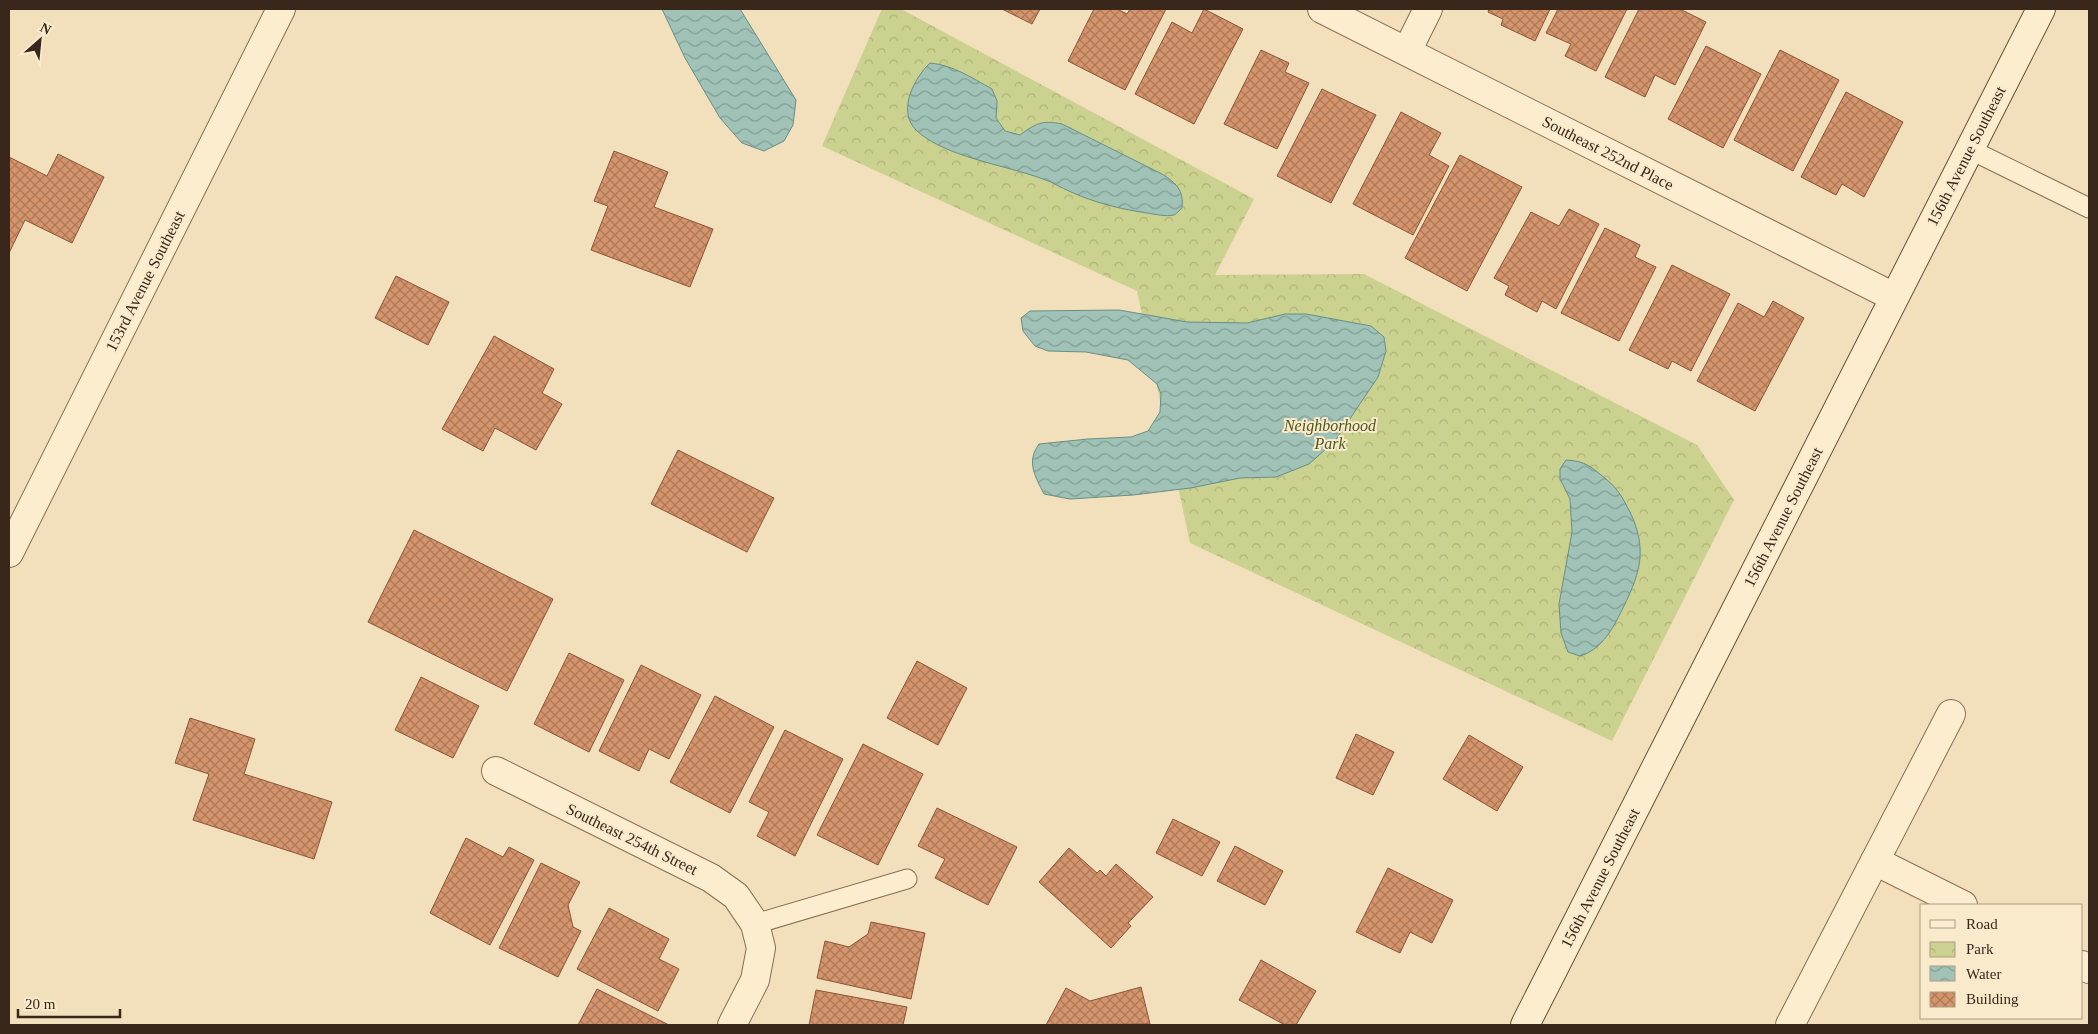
<svg xmlns="http://www.w3.org/2000/svg" width="2098" height="1034" viewBox="0 0 2098 1034" font-family="Georgia,serif">
  <style>
    .park { fill: url(#park-crowns) }
    .water { fill: url(#water-waves); stroke: #669084 }
    .building { fill: url(#building-cross-hatch); stroke: #8c5537 }
    .lines { fill: none; stroke-linecap: round; stroke-linejoin: round }
    .lane-casing { stroke: #8b6e53; stroke-width: 21 }
    .street-casing { stroke: #8b6e53; stroke-width: 30 }
    .secondary-casing { stroke: #6c4f37; stroke-width: 30 }
    .lane { stroke: #fcedce; stroke-width: 19 }
    .street { stroke: #fcedce; stroke-width: 28 }
    .secondary { stroke: #fcedce; stroke-width: 28 }
    .labels { text-anchor: middle; dominant-baseline: central; stroke-width: 4; stroke-linejoin: round; paint-order: stroke }
    .street-label { font-size: 16px; fill: #38271a; stroke: #f9eacb }
    .park-label { font-size: 16px; font-style: italic; fill: #4b571e; stroke: #f9eacb }
  </style>
  <defs>
    <pattern id="park-crowns" width="20" height="18" patternUnits="userSpaceOnUse" patternTransform="scale(1.25)"><rect width="20" height="18" fill="#cbd18e"/><path d="M2 6a3 3 0 1 1 6 0M12 15a3 3 0 1 1 6 0" fill="none" stroke="#afb37a"/></pattern>
    <pattern id="water-waves" width="16" height="10" patternUnits="userSpaceOnUse" patternTransform="scale(1.25)"><rect width="16" height="10" fill="#a0c2b7"/><path d="M0 5q4-4 8 0t8 0" fill="none" stroke="#839e94"/></pattern>
    <pattern id="building-cross-hatch" width="8" height="8" patternUnits="userSpaceOnUse" patternTransform="scale(1.25)"><rect width="8" height="8" fill="#d4946c"/><path d="M0 0l8 8M0 8l8-8" fill="none" stroke="#ad7958"/></pattern>
  </defs>
  <rect width="100%" height="100%" fill="#f2dfbb"/>
  <polygon class="park" points="882,9 901,9 1254,199 1215,275 1364,274 1697,445 1734,500 1612,741 1190,543 1137,291 822,146"/>
  <g class="water">
    <polygon points="662,9 740,9 796,100 793,125 784,141 764,151 742,143 720,118 685,58"/>
    <path d="M930,63C953,65 972,78 992,89L997,101L996,118L1005,131L1020,135C1036,123 1043,120 1062,124L1162,174C1176,183 1184,190 1182,208C1180,210 1176,214 1174,215C1166,217 1154,214 1147,213C1120,209 1096,203 1071,192C1061,188 1053,182 1043,179C1006,165 944,157 916,130C897,111 914,78 930,63Z"/>
    <path d="M1119,310L1187,322L1247,323L1285,314H1306L1371,326L1384,337L1386,351L1378,377L1335,441L1309,464L1276,477L1240,478L1190,488L1133,495L1070,499L1044,494C1035,476 1026,462 1039,444L1088,439L1131,437L1148,431L1160,412L1161,394L1157,384L1128,360L1086,352L1048,351L1035,346L1023,331L1021,318L1030,311Z"/>
    <path d="M1566,460C1586,461 1591,467 1606,479C1619,490 1622,497 1630,512C1649,552 1639,576 1620,614C1611,632 1600,650 1580,656L1568,652L1561,633L1559,604L1572,532L1570,499L1560,479V469Z"/>
  </g>
  <g class="building">
    <polygon points="1002,9 1040,9 1032,24"/>
    <polygon points="1094,9 1117,9 1127,14 1130,9 1166,9 1125,90 1068,61"/>
    <polygon points="1204,9 1243,29 1194,124 1135,94 1172,22 1192,33"/>
    <polygon points="1489,9 1550,9 1535,41 1501,25 1503,19 1488,12"/>
    <polygon points="1558,9 1627,9 1596,71 1565,56 1571,44 1546,33"/>
    <polygon points="1639,9 1680,9 1706,22 1675,85 1655,75 1645,97 1605,77"/>
    <polygon points="1706,46 1761,74 1723,148 1668,119"/>
    <polygon points="1261,50 1289,63 1285,72 1309,83 1277,149 1224,124"/>
    <polygon points="1780,50 1839,80 1793,171 1734,140"/>
    <polygon points="1322,89 1376,115 1331,203 1277,176"/>
    <polygon points="1846,92 1903,122 1864,197 1842,184 1836,195 1801,177"/>
    <polygon points="1401,112 1441,133 1429,155 1449,166 1413,235 1353,204"/>
    <polygon points="614,151 668,172 654,207 713,229 690,287 591,250 608,206 594,201"/>
    <polygon points="58,154 104,177 72,243 25,220 9,253 9,157 47,176"/>
    <polygon points="1460,155 1522,187 1467,291 1405,258"/>
    <polygon points="1569,209 1599,224 1556,309 1542,301 1537,312 1505,295 1509,286 1494,278 1531,212 1559,226"/>
    <polygon points="1605,228 1640,245 1635,257 1656,267 1619,341 1561,313"/>
    <polygon points="1672,265 1730,294 1691,371 1672,361 1668,369 1629,350"/>
    <polygon points="396,276 449,302 428,345 375,318"/>
    <polygon points="1773,301 1804,318 1755,411 1697,381 1738,303 1764,317"/>
    <polygon points="494,336 554,369 542,393 562,404 536,450 495,428 483,451 442,429"/>
    <polygon points="678,450 774,498 747,552 651,504"/>
    <polygon points="414,530 553,599 507,691 368,622"/>
    <polygon points="569,653 624,680 589,752 534,724"/>
    <polygon points="917,661 967,688 938,745 887,718"/>
    <polygon points="641,665 701,695 669,759 649,749 639,771 599,751"/>
    <polygon points="421,677 479,706 453,758 395,730"/>
    <polygon points="715,696 774,727 730,813 670,782"/>
    <polygon points="190,718 255,739 244,774 332,802 314,859 193,820 209,774 175,763"/>
    <polygon points="785,730 843,759 795,856 757,836 769,812 749,802"/>
    <polygon points="1356,734 1394,752 1373,795 1336,778"/>
    <polygon points="1469,735 1523,767 1497,811 1443,779"/>
    <polygon points="863,744 923,774 878,865 817,835"/>
    <polygon points="937,808 1017,847 988,905 935,878 945,859 918,846"/>
    <polygon points="1173,819 1220,842 1202,876 1156,853"/>
    <polygon points="466,838 503,857 509,847 534,860 490,945 430,913"/>
    <polygon points="1235,846 1283,871 1265,905 1217,881"/>
    <polygon points="1069,848 1097,873 1100,870 1106,876 1116,864 1153,897 1128,923 1131,926 1111,948 1039,882"/>
    <polygon points="541,863 580,882 568,905 573,927 581,931 558,977 499,948"/>
    <polygon points="1388,868 1453,900 1432,943 1410,932 1400,953 1356,932"/>
    <polygon points="609,908 669,939 659,959 679,969 658,1011 577,969"/>
    <polygon points="871,922 925,933 911,999 817,978 825,941 849,947 868,934"/>
    <polygon points="1261,960 1316,991 1296,1025 1285,1025 1239,1000"/>
    <polygon points="1141,987 1150,1024 1046,1025 1066,988 1090,1001"/>
    <polygon points="597,989 669,1025 578,1025"/>
    <polygon points="816,990 907,1007 903,1025 809,1025"/>
  </g>
  <g class="lines">
    <defs>
      <g id="lane">
        <polyline points="1969,149 2089,208"/>
        <polyline points="755,924 907,879"/>
      </g>
      <g id="street">
        <polyline points="1322,9 1894,297"/>
        <polyline points="1407,51 1428,9"/>
        <polyline points="9,553 281,9"/>
        <polyline points="496,771 711,878 736,896 755,924 761,948 755,980 732,1025"/>
        <polyline points="1875,861 1963,905"/>
        <polyline points="2082,965 2089,969"/>
        <polyline points="1790,1025 1951,714"/>
      </g>
      <polyline id="secondary" points="1525,1025 2041,9"/>
    </defs>
    <use href="#lane" class="lane-casing"/>
    <use href="#street" class="street-casing"/>
    <use href="#secondary" class="secondary-casing"/>
    <use href="#lane" class="lane"/>
    <use href="#street" class="street"/>
    <use href="#secondary" class="secondary"/>
  </g>
  <g class="labels">
    <g class="street-label">
      <text transform="translate(1608 153) rotate(27)">Southeast 252nd Place</text>
      <text transform="translate(1966 156) rotate(-63)">156th Avenue Southeast</text>
      <text transform="translate(145 281) rotate(-63)">153rd Avenue Southeast</text>
      <text transform="translate(1783 517) rotate(-63)">156th Avenue Southeast</text>
      <text transform="translate(632 839) rotate(26)">Southeast 254th Street</text>
      <text transform="translate(1600 878) rotate(-63)">156th Avenue Southeast</text>
    </g>
    <g class="park-label">
      <text x="1330" y="425">Neighborhood<tspan x="1330" dy="18">Park</tspan></text>
    </g>
  </g>
  <rect width="2098" height="1034" fill="none" stroke="#38271a" stroke-width="20"/>
  <rect x="1920" y="904" width="162" height="115" fill="#f9eacb" stroke="#ac9c84"/>
  <rect x="1930" y="920" width="25" height="8" fill="#fcedce" stroke="#ac9c84"/>
  <text x="1966" y="929" font-size="15" fill="#38271a">Road</text>
  <rect x="1930" y="942" width="25" height="15" fill="url(#park-crowns)" stroke="#ac9c84"/>
  <text x="1966" y="954" font-size="15" fill="#38271a">Park</text>
  <rect x="1930" y="966" width="25" height="15" fill="url(#water-waves)" stroke="#ac9c84"/>
  <text x="1966" y="979" font-size="15" fill="#38271a">Water</text>
  <rect x="1930" y="992" width="25" height="15" fill="url(#building-cross-hatch)" stroke="#ac9c84"/>
  <text x="1966" y="1004" font-size="15" fill="#38271a">Building</text>
  <g transform="translate(40 40) rotate(27)" stroke="#f9eacb" stroke-width="4" paint-order="stroke">
  <path d="M0-4L9 19L0 12L-9 19Z" fill="#38271a"/>
  <text y="-8" font-size="14" font-weight="bold" text-anchor="middle" fill="#38271a">N</text>
  </g>
  <path d="M18 1009v8h102v-8" fill="none" stroke="#38271a" stroke-width="2.5"/>
  <text x="25" y="1009" font-size="15" fill="#38271a" stroke="#f9eacb" stroke-width="4" paint-order="stroke">20 m</text>
</svg>
